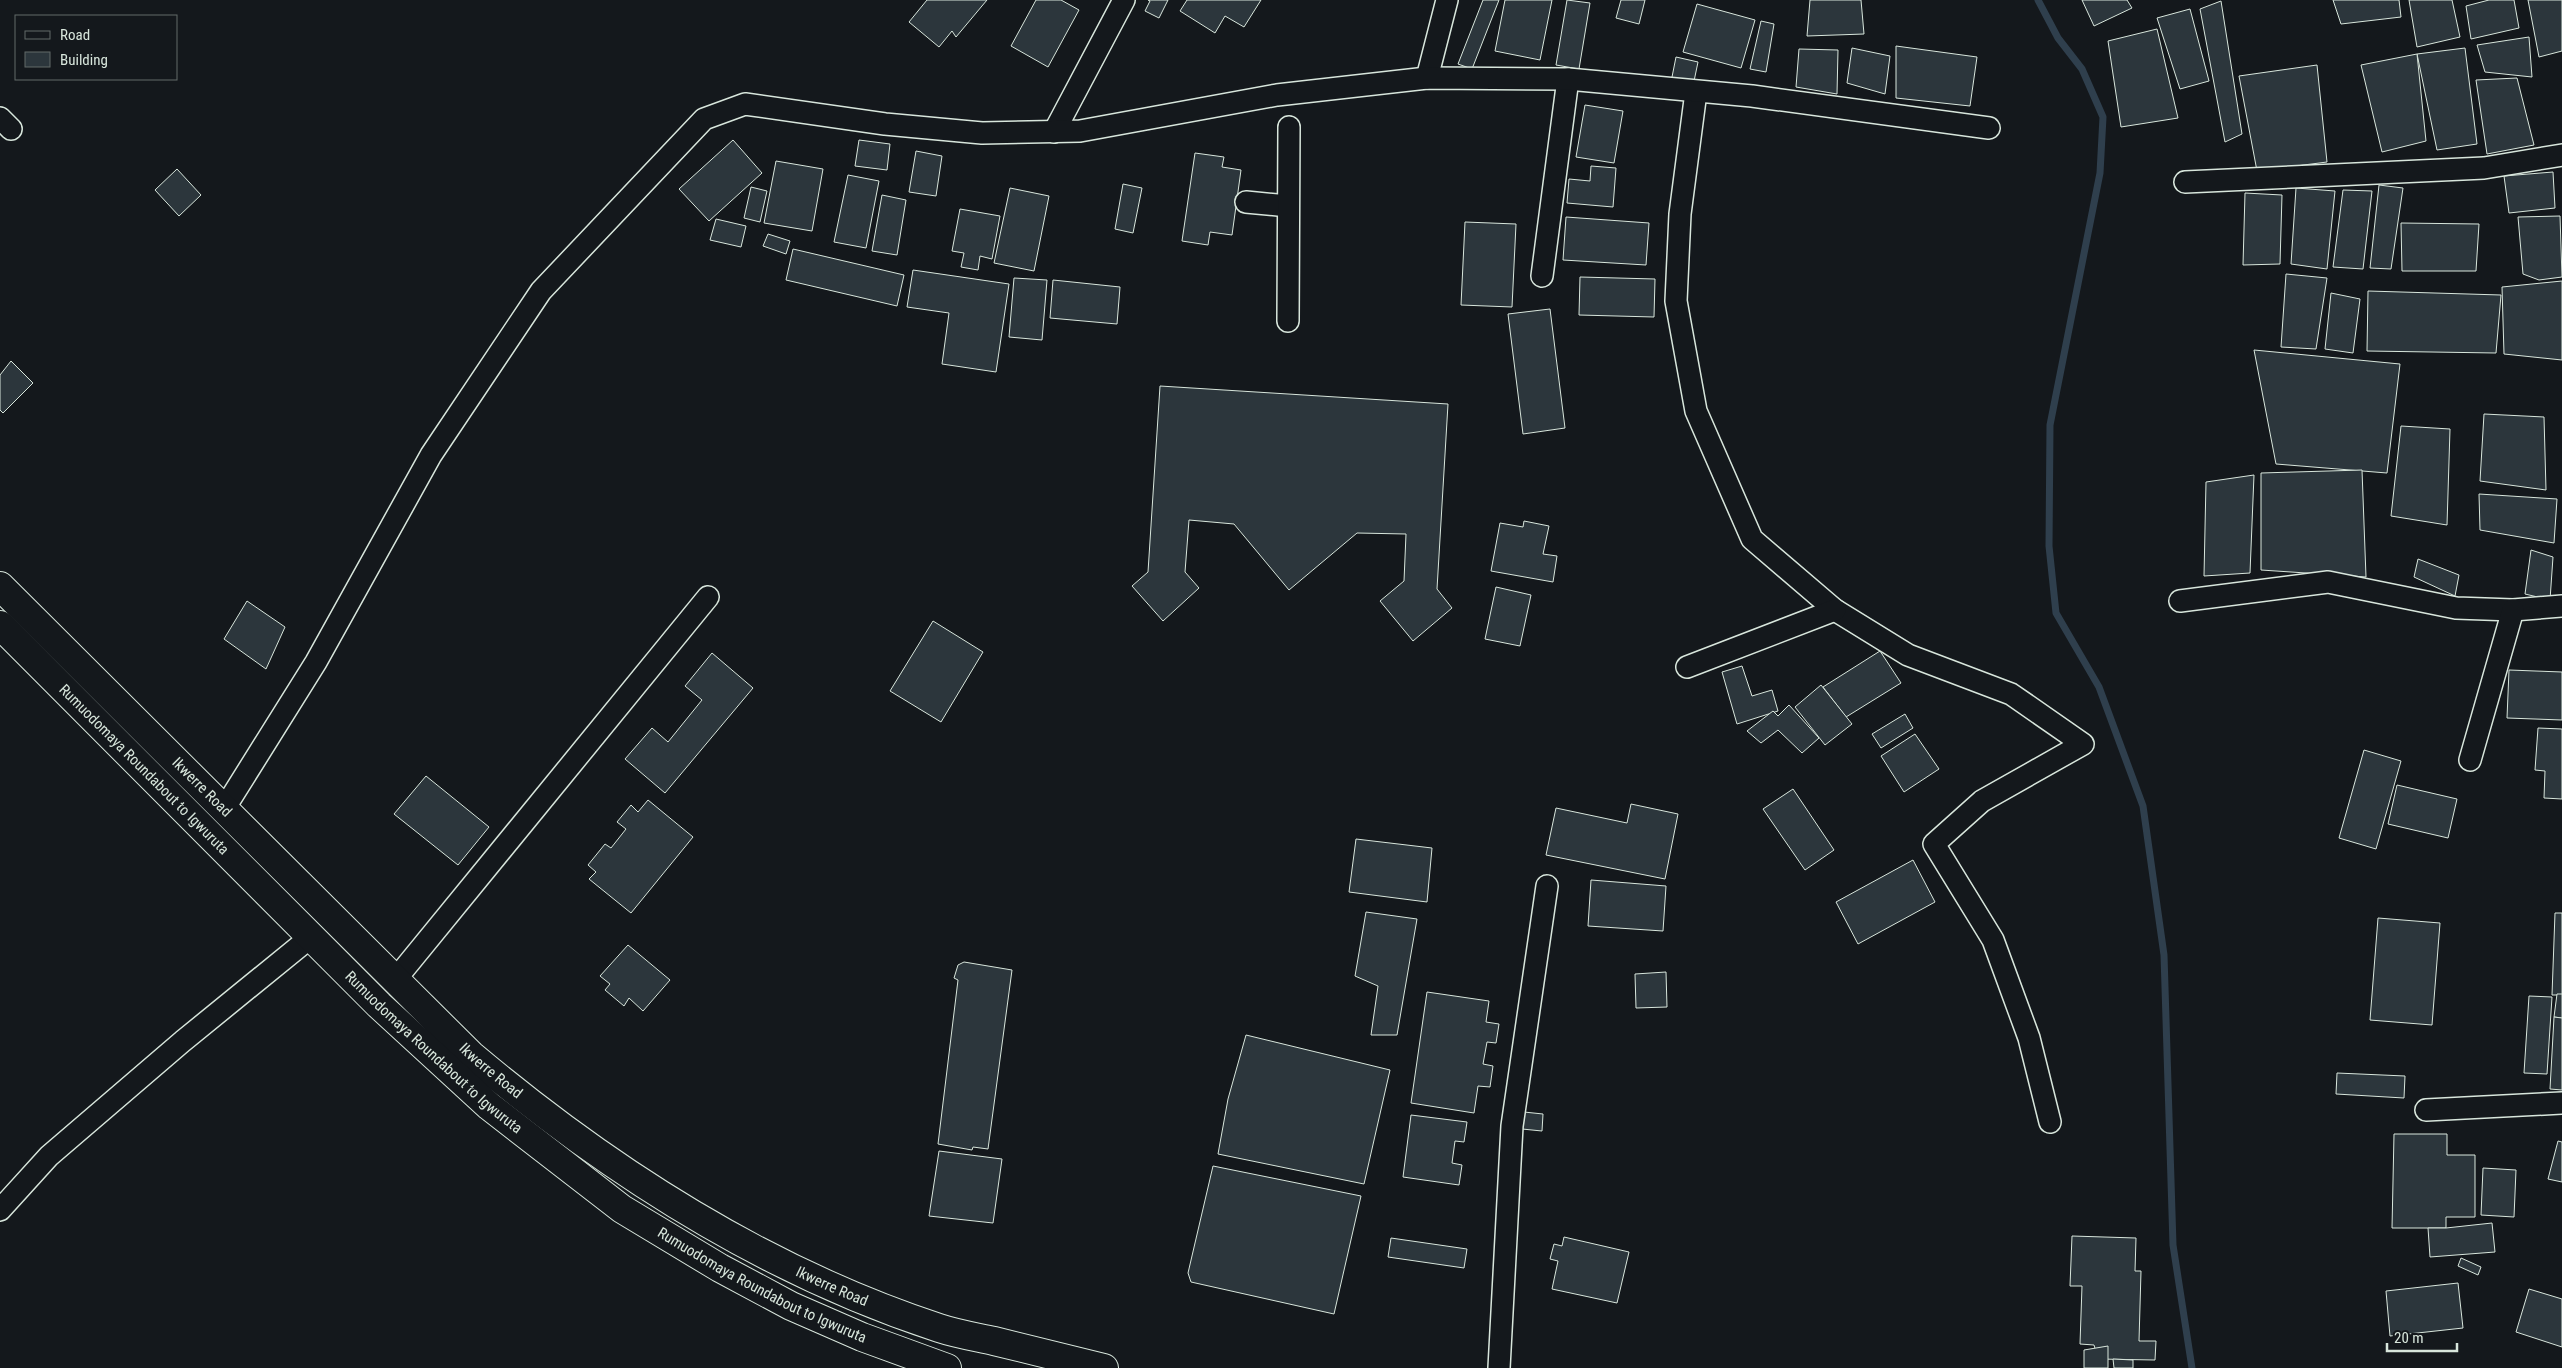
<svg xmlns="http://www.w3.org/2000/svg" width="2562" height="1368" viewBox="0 0 2562 1368" font-family="'Roboto Condensed',sans-serif">
  <style>
    .lines { fill: none; stroke-linecap: round; stroke-linejoin: round }
    .stream { stroke: #2f3f4d; stroke-width: 7 }
    .building { fill: #2c363c; stroke: #d8e6dc }
    .street-casing { stroke: #d8e6dc; stroke-width: 24 }
    .primary-casing { stroke: #d8e6dc; stroke-width: 30 }
    .street { stroke: #14181c; stroke-width: 21 }
    .primary { stroke: #14181c; stroke-width: 28 }
    .labels { text-anchor: middle; dominant-baseline: central; stroke-width: 4; stroke-linejoin: round; paint-order: stroke }
    .street-label { font-size: 15px; fill: #d8e6dc; stroke: #14181c }
  </style>
  <rect width="100%" height="100%" fill="#14181c"/>
  <g class="lines">
    <polyline class="stream" points="2038,0 2058,38 2082,69 2103,117 2100,173 2050,425 2049,546 2056,613 2099,687 2143,806 2164,955 2173,1245 2192,1368"/>
  </g>
  <g class="building">
    <polygon points="927,0 987,0 956,37 952,31 939,47 909,22"/>
    <polygon points="1036,0 1061,0 1079,10 1048,67 1011,46"/>
    <polygon points="1148,0 1168,0 1159,18 1145,11 1150,1"/>
    <polygon points="1187,0 1261,0 1244,27 1225,16 1215,33 1180,11"/>
    <polygon points="1483,0 1499,0 1472,69 1458,64"/>
    <polygon points="1505,0 1552,0 1540,60 1495,51"/>
    <polygon points="1567,0 1590,3 1579,69 1556,65"/>
    <polygon points="1621,0 1645,0 1639,24 1616,18"/>
    <polygon points="1810,0 1861,0 1864,34 1807,36"/>
    <polygon points="2082,0 2127,0 2132,8 2094,26"/>
    <polygon points="2333,0 2399,0 2401,17 2341,24"/>
    <polygon points="2409,0 2452,0 2460,37 2417,47"/>
    <polygon points="2489,0 2514,0 2519,28 2471,39 2466,6"/>
    <polygon points="2528,0 2562,0 2562,51 2539,57"/>
    <polygon points="2221,1 2242,134 2225,142 2200,9"/>
    <polygon points="1697,4 1755,20 1741,68 1683,52"/>
    <polygon points="2190,9 2209,81 2180,89 2157,18"/>
    <polygon points="1761,21 1774,24 1766,72 1750,69"/>
    <polygon points="2157,29 2178,118 2121,127 2108,41"/>
    <polygon points="2529,37 2532,77 2485,72 2477,45"/>
    <polygon points="1896,46 1977,57 1970,106 1896,98"/>
    <polygon points="1852,48 1890,56 1885,94 1847,83"/>
    <polygon points="2465,48 2477,144 2437,150 2417,54"/>
    <polygon points="1799,49 1838,50 1837,94 1796,87"/>
    <polygon points="2417,54 2426,141 2382,152 2361,65"/>
    <polygon points="1676,57 1698,62 1693,86 1671,82"/>
    <polygon points="2317,65 2327,162 2257,171 2239,76"/>
    <polygon points="2517,78 2534,145 2487,154 2476,80"/>
    <polygon points="1585,105 1623,111 1614,163 1576,157"/>
    <polygon points="733,140 762,173 709,221 679,189"/>
    <polygon points="859,140 890,144 887,170 855,166"/>
    <polygon points="916,151 942,156 936,196 909,192"/>
    <polygon points="1195,153 1224,157 1222,167 1241,170 1232,235 1210,232 1208,245 1182,241"/>
    <polygon points="776,161 823,169 812,231 764,223"/>
    <polygon points="1591,166 1616,168 1613,207 1567,203 1569,179 1590,181"/>
    <polygon points="177,169 201,195 179,216 155,190"/>
    <polygon points="2553,172 2555,208 2509,213 2504,176"/>
    <polygon points="848,175 879,181 866,248 834,242"/>
    <polygon points="1123,184 1142,188 1133,233 1115,229"/>
    <polygon points="2379,185 2403,188 2391,269 2370,268"/>
    <polygon points="751,187 767,191 760,222 744,218"/>
    <polygon points="1010,188 1049,196 1034,271 994,263"/>
    <polygon points="2296,188 2335,191 2327,269 2291,264"/>
    <polygon points="2343,190 2372,191 2363,269 2333,267"/>
    <polygon points="2245,193 2282,195 2280,264 2243,265"/>
    <polygon points="882,195 906,200 897,255 872,251"/>
    <polygon points="960,209 1000,216 992,259 980,256 978,270 961,267 964,253 952,251"/>
    <polygon points="2560,216 2562,277 2539,280 2523,274 2518,217"/>
    <polygon points="1566,217 1649,223 1646,265 1563,260"/>
    <polygon points="716,219 746,226 741,247 710,240"/>
    <polygon points="1465,222 1516,224 1512,307 1461,305"/>
    <polygon points="2401,223 2479,224 2476,271 2402,271"/>
    <polygon points="768,234 790,241 786,254 763,246"/>
    <polygon points="793,249 904,275 897,306 786,280"/>
    <polygon points="913,270 1009,284 996,372 942,364 949,313 907,307"/>
    <polygon points="2286,274 2327,278 2316,349 2281,347"/>
    <polygon points="1580,277 1655,279 1654,317 1579,315"/>
    <polygon points="1014,278 1047,280 1042,340 1009,337"/>
    <polygon points="1053,280 1120,287 1117,324 1050,318"/>
    <polygon points="2562,281 2562,360 2504,354 2502,287"/>
    <polygon points="2368,291 2501,295 2496,353 2367,351"/>
    <polygon points="2331,293 2360,299 2353,353 2325,349"/>
    <polygon points="1550,309 1565,428 1523,434 1508,314"/>
    <polygon points="2254,350 2400,364 2387,473 2276,464"/>
    <polygon points="11,361 33,383 3,413 0,410 0,375"/>
    <polygon points="1160,386 1448,404 1437,589 1452,608 1413,641 1380,601 1404,581 1406,534 1357,533 1289,590 1234,524 1189,520 1185,572 1199,588 1163,621 1132,586 1148,572"/>
    <polygon points="2484,414 2544,417 2546,490 2480,481"/>
    <polygon points="2401,426 2450,429 2447,525 2391,516"/>
    <polygon points="2362,470 2366,577 2261,570 2261,473"/>
    <polygon points="2254,475 2250,573 2204,576 2206,482"/>
    <polygon points="2479,494 2557,499 2554,543 2480,530"/>
    <polygon points="1524,521 1549,526 1543,554 1557,556 1553,582 1491,571 1500,523 1523,527"/>
    <polygon points="2531,550 2553,557 2550,600 2525,594"/>
    <polygon points="2418,559 2459,575 2455,596 2414,577"/>
    <polygon points="1496,587 1531,595 1520,646 1485,639"/>
    <polygon points="247,601 285,627 266,669 224,639"/>
    <polygon points="933,621 983,652 941,722 890,691"/>
    <polygon points="1880,651 1901,683 1846,717 1823,687"/>
    <polygon points="712,653 753,688 665,793 625,759 652,728 668,742 702,700 685,686"/>
    <polygon points="1742,666 1752,696 1772,690 1778,711 1737,724 1722,672"/>
    <polygon points="2509,670 2562,672 2562,720 2507,718"/>
    <polygon points="1821,685 1852,724 1825,745 1795,707"/>
    <polygon points="1789,705 1819,738 1802,753 1778,730 1761,743 1747,731 1773,711 1778,716"/>
    <polygon points="1905,714 1913,728 1881,748 1872,734"/>
    <polygon points="2538,728 2562,729 2562,799 2544,798 2545,771 2535,770"/>
    <polygon points="1915,734 1939,769 1904,792 1881,756"/>
    <polygon points="2364,750 2401,761 2376,849 2339,838"/>
    <polygon points="426,776 489,827 458,865 394,814"/>
    <polygon points="2397,785 2457,799 2448,838 2388,824"/>
    <polygon points="1793,789 1834,850 1805,870 1763,809"/>
    <polygon points="648,800 693,837 631,913 589,879 596,872 588,865 605,844 611,848 626,829 617,822 631,805 638,812"/>
    <polygon points="1631,804 1678,814 1665,879 1546,855 1556,808 1627,823"/>
    <polygon points="1356,839 1432,848 1427,902 1349,892"/>
    <polygon points="1913,860 1935,902 1858,944 1836,902"/>
    <polygon points="1591,880 1666,886 1663,931 1588,926"/>
    <polygon points="1366,912 1417,919 1397,1035 1371,1035 1378,986 1355,976"/>
    <polygon points="2555,913 2562,913 2562,995 2552,995"/>
    <polygon points="2378,918 2440,923 2432,1025 2370,1020"/>
    <polygon points="628,945 670,980 643,1011 629,998 624,1006 605,990 610,984 600,976"/>
    <polygon points="964,962 1012,970 988,1149 973,1147 972,1150 938,1144 958,980 954,978 958,965"/>
    <polygon points="1666,972 1667,1007 1636,1008 1635,974"/>
    <polygon points="1427,992 1489,1001 1486,1022 1499,1024 1496,1043 1487,1042 1483,1064 1493,1066 1490,1087 1478,1086 1474,1113 1411,1103"/>
    <polygon points="2557,994 2562,994 2562,1018 2554,1017"/>
    <polygon points="2529,996 2552,997 2547,1074 2524,1073"/>
    <polygon points="2554,1017 2562,1018 2562,1090 2550,1089"/>
    <polygon points="1246,1035 1390,1070 1364,1184 1218,1154 1228,1099"/>
    <polygon points="2337,1073 2405,1076 2404,1098 2336,1094"/>
    <polygon points="1524,1112 1543,1114 1542,1131 1522,1129"/>
    <polygon points="1411,1115 1467,1122 1464,1142 1455,1141 1452,1163 1462,1165 1459,1185 1403,1177"/>
    <polygon points="2394,1134 2447,1134 2447,1155 2475,1155 2475,1217 2446,1217 2446,1228 2392,1228"/>
    <polygon points="2558,1141 2562,1142 2562,1182 2548,1179"/>
    <polygon points="939,1151 1002,1159 993,1223 929,1216"/>
    <polygon points="1213,1166 1361,1196 1334,1314 1191,1282 1188,1273"/>
    <polygon points="2483,1168 2516,1170 2514,1217 2481,1215"/>
    <polygon points="2492,1223 2495,1252 2430,1257 2428,1228 2446,1228"/>
    <polygon points="2072,1236 2136,1238 2135,1271 2141,1271 2139,1341 2156,1341 2155,1360 2098,1359 2094,1345 2080,1344 2082,1286 2070,1286"/>
    <polygon points="1564,1237 1629,1252 1617,1303 1552,1289 1558,1261 1550,1259 1554,1244 1562,1246"/>
    <polygon points="1391,1238 1467,1249 1464,1268 1388,1257"/>
    <polygon points="2461,1258 2481,1267 2478,1275 2458,1266"/>
    <polygon points="2458,1283 2463,1328 2390,1336 2386,1291"/>
    <polygon points="2529,1289 2562,1299 2562,1347 2516,1332"/>
    <polygon points="2108,1346 2108,1368 2084,1368 2084,1350"/>
    <polygon points="2113,1359 2133,1360 2133,1368 2114,1368"/>
  </g>
  <g class="lines">
    <defs>
      <g id="street">
        <polyline points="1427,78 1447,0"/>
        <polyline points="1696,92 1680,214 1676,301 1696,411 1752,539 1835,610 1908,655 2011,694 2083,744 1982,801 1934,844 1993,940 2029,1038 2050,1122"/>
        <polyline points="0,118 11,129"/>
        <polyline points="1054,132 1124,0"/>
        <polyline points="2185,182 2484,168 2562,155"/>
        <polyline points="1246,202 1288,206"/>
        <polyline points="1542,276 1568,79"/>
        <polyline points="1288,321 1289,127"/>
        <polyline points="2180,601 2328,582 2456,608 2513,610 2562,606"/>
        <polyline points="1687,667 1835,610"/>
        <polyline points="2470,760 2513,610"/>
        <polyline points="224,809 316,662 431,455 541,291 704,119 745,104 885,124 982,133 1080,131 1277,95 1427,78 1568,79 1752,96 1989,128"/>
        <polyline points="395,980 708,597"/>
        <polyline points="2426,1110 2562,1103"/>
        <polyline points="0,1210 49,1156 183,1041 312,936"/>
        <polyline points="1499,1368 1512,1126 1547,886"/>
      </g>
      <g id="primary">
        <path id="s1" d="M0,586L471,1055C610,1172 765,1271 939,1328C957,1334 976,1337 994,1341C1031,1350 1068,1359 1104,1368"/>
        <path id="s2" d="M0,625L379,1005L489,1106L622,1209L720,1268L791,1306L862,1337L947,1368"/>
      </g>
    </defs>
    <use href="#street" class="street-casing"/>
    <use href="#primary" class="primary-casing"/>
    <use href="#street" class="street"/>
    <use href="#primary" class="primary"/>
  </g>
  <g class="labels">
    <g class="street-label">
      <text stroke="none"><textPath href="#s2" startOffset="204">Rumuodomaya Roundabout to Igwuruta</textPath></text>
      <text stroke="none"><textPath href="#s1" startOffset="285">Ikwerre Road</textPath></text>
      <text stroke="none"><textPath href="#s2" startOffset="609">Rumuodomaya Roundabout to Igwuruta</textPath></text>
      <text stroke="none"><textPath href="#s1" startOffset="690">Ikwerre Road</textPath></text>
      <text stroke="none"><textPath href="#s2" startOffset="1014">Rumuodomaya Roundabout to Igwuruta</textPath></text>
      <text stroke="none"><textPath href="#s1" startOffset="1095">Ikwerre Road</textPath></text>
    </g>
  </g>
  <rect x="15" y="15" width="162" height="65" fill="#14181c" stroke="#626a69"/>
  <rect x="25" y="31" width="25" height="8" fill="#14181c" stroke="#626a69"/>
  <text x="60" y="40" font-size="15" fill="#d8e6dc">Road</text>
  <rect x="25" y="52" width="25" height="15" fill="#2c363c" stroke="#626a69"/>
  <text x="60" y="65" font-size="15" fill="#d8e6dc">Building</text>
  <path d="M2387 1343v8h70v-8" fill="none" stroke="#d8e6dc" stroke-width="2.5"/>
  <text x="2394" y="1343" font-size="15" fill="#d8e6dc" stroke="#14181c" stroke-width="4" paint-order="stroke">20 m</text>
</svg>
